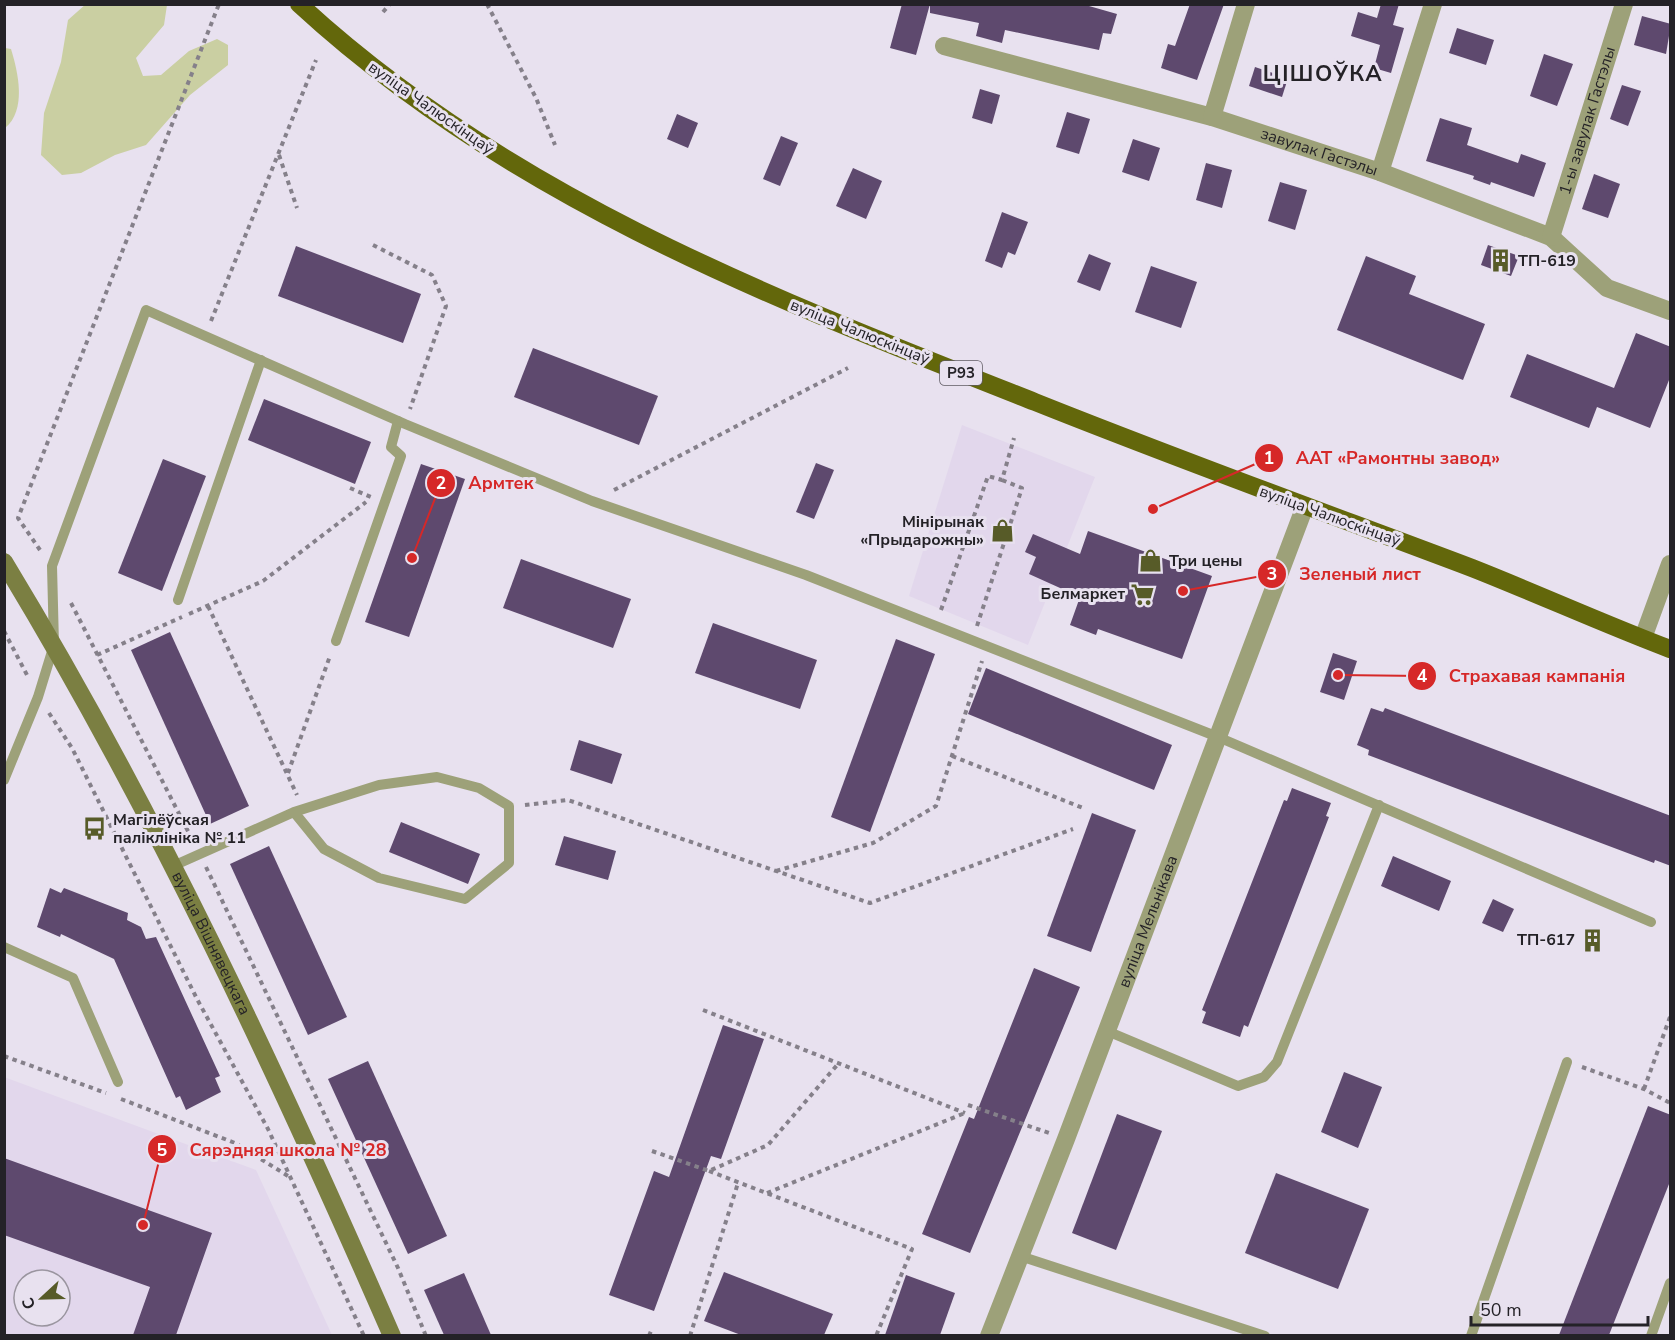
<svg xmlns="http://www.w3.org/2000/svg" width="1675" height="1340" viewBox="0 0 1675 1340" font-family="'Nunito Sans',sans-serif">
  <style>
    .built { fill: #e2d7ec; fill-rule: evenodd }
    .green { fill: #cacfa2 }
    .building { fill: #5e496e }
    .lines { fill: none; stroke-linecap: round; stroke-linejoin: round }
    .path { stroke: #85808a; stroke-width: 4; stroke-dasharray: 4.5 4.5; stroke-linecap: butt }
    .lane { stroke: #9da179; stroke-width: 10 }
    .street { stroke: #9da179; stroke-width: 18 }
    .secondary { stroke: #7b7f42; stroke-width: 18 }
    .primary { stroke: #63670b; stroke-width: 18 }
    .labels { text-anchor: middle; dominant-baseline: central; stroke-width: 6; stroke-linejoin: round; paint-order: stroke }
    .shield { fill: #e8e1ef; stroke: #5f5b63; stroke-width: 1.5 }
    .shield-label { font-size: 15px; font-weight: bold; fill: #242227 }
    .street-label { font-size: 16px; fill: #242227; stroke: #e8e1ef }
    .poi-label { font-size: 16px; font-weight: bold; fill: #242227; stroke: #e8e1ef; text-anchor: start }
    .district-label { font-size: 22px; font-weight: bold; letter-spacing: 1.5px; fill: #242227; stroke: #e8e1ef }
    .leader { fill: none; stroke: #d62828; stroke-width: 2 }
    .callout-dot { fill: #d62828; stroke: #e8e1ef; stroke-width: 2 }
    .mark-label { font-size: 18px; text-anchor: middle; font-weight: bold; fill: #fff }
    .callout-label { font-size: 18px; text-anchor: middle; font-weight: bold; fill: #d62828; stroke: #e8e1ef; stroke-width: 6; stroke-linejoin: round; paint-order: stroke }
  </style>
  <rect width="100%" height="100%" fill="#e8e1ef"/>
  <g class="built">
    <polygon points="962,425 1095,477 1028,645 909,596"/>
    <path d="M4,1077L256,1170L332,1335H5ZM24,1280H60V1316H24Z"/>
  </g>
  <g class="green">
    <polygon points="86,4 167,5 164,25 136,58 143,76 161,75 189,51 217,39 228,45 228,65 190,95 146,145 115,155 81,173 62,175 41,155 44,113 61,62 68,20"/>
    <path d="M5,48L11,49C18,72 27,110 5,128Z"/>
  </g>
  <g class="building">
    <polygon points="902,4 930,4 916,55 890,48"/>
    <polygon points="930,4 1082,4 1117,14 1111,34 1103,33 1099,50 1005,30 1002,43 976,36 979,23 930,13"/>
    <polygon points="1190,4 1224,4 1197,80 1161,68 1168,44 1175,46"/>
    <polygon points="1381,4 1399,4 1393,25 1404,28 1391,73 1374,68 1380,45 1351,36 1358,12 1377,18"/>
    <polygon points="1642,16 1671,24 1666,54 1634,45"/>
    <polygon points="1457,28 1494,40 1486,65 1449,53"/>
    <polygon points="1544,54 1573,64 1557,106 1530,96"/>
    <polygon points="1255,67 1288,78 1282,97 1249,86"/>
    <polygon points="1622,85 1641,91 1628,126 1610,119"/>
    <polygon points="980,89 1000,95 992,124 972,118"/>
    <polygon points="1067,112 1090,119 1079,154 1056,147"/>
    <polygon points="677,114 698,123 688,148 667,139"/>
    <polygon points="1440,118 1472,128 1467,145 1518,163 1521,154 1546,163 1534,197 1491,182 1490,185 1473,179 1474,176 1426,161"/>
    <polygon points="781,136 798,143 780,186 763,179"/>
    <polygon points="1133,139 1160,148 1149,181 1122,172"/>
    <polygon points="1206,163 1232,170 1222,208 1196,200"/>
    <polygon points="853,168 882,181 866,219 836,206"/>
    <polygon points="1594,174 1620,184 1608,218 1582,209"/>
    <polygon points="1280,182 1307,190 1295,230 1268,221"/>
    <polygon points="1002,212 1028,222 1015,255 1008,252 1002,268 985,261"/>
    <polygon points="1488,245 1519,256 1511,276 1481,265"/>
    <polygon points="296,246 421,294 403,343 278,296"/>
    <polygon points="1089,254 1111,263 1100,291 1077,282"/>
    <polygon points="1366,256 1416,276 1409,294 1485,324 1463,380 1337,330"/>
    <polygon points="1151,266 1197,282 1181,328 1135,312"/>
    <polygon points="1636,333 1671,347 1671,375 1650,428 1597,407 1589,428 1510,397 1527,354 1614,388"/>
    <polygon points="533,348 658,396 639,445 514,397"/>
    <polygon points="264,399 371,442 355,484 248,440"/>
    <polygon points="163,459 206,476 162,591 118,573"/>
    <polygon points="816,463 834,470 814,519 796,512"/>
    <polygon points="421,464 465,479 409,637 365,622"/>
    <polygon points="1088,531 1212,576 1182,659 1098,629 1096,635 1070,625 1080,597 1029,574 1036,557 1025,552 1033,534 1080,554"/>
    <polygon points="521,559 631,599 613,648 503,608"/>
    <polygon points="713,623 817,660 800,709 695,673"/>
    <polygon points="170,632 249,806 210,824 131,650"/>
    <polygon points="896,639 935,654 870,832 831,817"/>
    <polygon points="1333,653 1357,661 1344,700 1320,692"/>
    <polygon points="986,668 1172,745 1154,790 968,714"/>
    <polygon points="1371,708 1383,712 1385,708 1671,816 1671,866 1655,860 1654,863 1368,755 1369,750 1357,745"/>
    <polygon points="579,740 622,754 612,784 570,770"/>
    <polygon points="1292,788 1331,803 1326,816 1329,817 1248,1027 1244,1025 1240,1037 1202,1023 1206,1012 1202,1010 1284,800 1287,801"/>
    <polygon points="1092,813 1136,830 1091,952 1047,936"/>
    <polygon points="401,822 480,854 468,884 389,852"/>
    <polygon points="564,836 616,851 608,880 555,865"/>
    <polygon points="269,846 347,1017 308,1035 230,864"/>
    <polygon points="1393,856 1451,881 1439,911 1381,886"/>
    <polygon points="50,888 61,893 64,888 128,913 127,920 141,927 146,939 156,937 220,1076 215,1078 221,1092 186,1110 180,1096 176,1098 114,959 61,934 60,937 37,927"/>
    <polygon points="1493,899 1514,909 1503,932 1482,923"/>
    <polygon points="1034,968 1080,987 970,1253 922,1234 969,1117 974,1119"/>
    <polygon points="723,1025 764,1039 721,1159 711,1156 654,1311 609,1295 654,1171 669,1177"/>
    <polygon points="368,1061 447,1236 408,1254 328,1079"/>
    <polygon points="1344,1072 1382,1087 1358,1148 1321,1132"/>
    <polygon points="1648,1106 1671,1115 1671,1179 1609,1335 1559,1335"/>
    <polygon points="1117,1114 1162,1131 1116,1250 1072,1233"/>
    <polygon points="4,1158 212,1233 176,1335 133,1335 150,1287 4,1235"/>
    <polygon points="1276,1173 1369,1209 1338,1289 1245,1253"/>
    <polygon points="724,1272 833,1314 824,1335 741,1335 704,1321"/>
    <polygon points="464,1273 491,1335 444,1335 424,1290"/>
    <polygon points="906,1275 955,1293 940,1335 885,1335"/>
  </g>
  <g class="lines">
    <g class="path">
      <polyline points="487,4 536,98 555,145"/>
      <polyline points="383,12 390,4"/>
      <polyline points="279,155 297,208"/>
      <polyline points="373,245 432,275 446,306 410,409"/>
      <polyline points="211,321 316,60"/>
      <polyline points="350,488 371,497"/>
      <polyline points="614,490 848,368"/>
      <polyline points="40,550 18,518 219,4"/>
      <polyline points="71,603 192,839"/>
      <polyline points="208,606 297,795"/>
      <polyline points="941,610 988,476 1002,480 1014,438"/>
      <polyline points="189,614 263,581 366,502"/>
      <polyline points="977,626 1022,488 1002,480"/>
      <polyline points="4,631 27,675"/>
      <polyline points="97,655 182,617"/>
      <polyline points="49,713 72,748 197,999 268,1129 364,1336"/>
      <polyline points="952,756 1083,808"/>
      <polyline points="288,773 330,656"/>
      <polyline points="525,805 568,800 870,903 1073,829"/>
      <polyline points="206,867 398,1268 426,1336"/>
      <polyline points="776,871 873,843 936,806 982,661"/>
      <polyline points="703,1010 965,1113"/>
      <polyline points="4,1056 106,1093"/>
      <polyline points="1582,1067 1644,1089 1670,1103"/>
      <polyline points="1644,1089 1670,1017"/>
      <polyline points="121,1099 235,1143 288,1176"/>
      <polyline points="968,1105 1049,1133"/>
      <polyline points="652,1151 709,1171 768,1145 838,1064"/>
      <polyline points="709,1171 912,1249 876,1336"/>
      <polyline points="767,1193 965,1113"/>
      <polyline points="649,1336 651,1331"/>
      <polyline points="690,1336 738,1183"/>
    </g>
    <g class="lane">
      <polyline points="178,600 261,360"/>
      <polyline points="336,641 401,456 391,447 398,421"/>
      <polyline points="4,780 38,697 54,645 52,566 146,310 405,424 592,501 806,575 1218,737 1651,922"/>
      <polyline points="173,866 294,812 379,785 437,777 479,788 509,806 509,863 465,899 379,878 324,849 294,812"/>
      <polyline points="4,947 73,978 118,1082"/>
      <polyline points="1107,1031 1238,1086 1264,1077 1277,1062 1379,805"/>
      <polyline points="1020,1256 1265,1336"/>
      <polyline points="1471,1336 1567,1062"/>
      <polyline points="1651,1336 1670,1283"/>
    </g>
    <g class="street">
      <path id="s1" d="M944,46L1212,117L1380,172L1551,237L1607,288L1670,311"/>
      <polyline points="1212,117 1246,4"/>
      <polyline points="1380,172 1433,4"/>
      <path id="s2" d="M1551,237L1624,4"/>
      <polyline points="1643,638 1670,564"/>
      <path id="s3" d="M989,1336L1066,1139L1305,506"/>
    </g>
    <path class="secondary" id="s4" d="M4,562C154,809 277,1072 392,1336"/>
    <path class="primary" d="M299,4C509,198 774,299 1035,402C1180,460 1326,513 1472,568C1538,594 1604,624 1670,649"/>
  </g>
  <defs>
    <symbol id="building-bare" viewBox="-9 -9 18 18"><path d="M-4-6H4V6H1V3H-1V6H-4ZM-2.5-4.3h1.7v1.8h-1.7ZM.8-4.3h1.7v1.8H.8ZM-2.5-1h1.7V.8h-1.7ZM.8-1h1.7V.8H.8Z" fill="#575b28" stroke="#e8e1ef" stroke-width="2.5" paint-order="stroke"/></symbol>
    <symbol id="shop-bare" viewBox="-9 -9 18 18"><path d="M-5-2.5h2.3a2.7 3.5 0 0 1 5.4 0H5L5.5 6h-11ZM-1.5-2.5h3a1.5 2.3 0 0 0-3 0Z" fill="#575b28" stroke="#e8e1ef" stroke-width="2.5" paint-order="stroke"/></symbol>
    <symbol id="supermarket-bare" viewBox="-9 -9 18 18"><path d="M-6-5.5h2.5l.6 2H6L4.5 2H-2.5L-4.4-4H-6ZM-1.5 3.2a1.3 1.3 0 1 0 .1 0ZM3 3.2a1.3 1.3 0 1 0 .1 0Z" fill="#575b28" stroke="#e8e1ef" stroke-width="2.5" paint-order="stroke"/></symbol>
    <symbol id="bus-bare" viewBox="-9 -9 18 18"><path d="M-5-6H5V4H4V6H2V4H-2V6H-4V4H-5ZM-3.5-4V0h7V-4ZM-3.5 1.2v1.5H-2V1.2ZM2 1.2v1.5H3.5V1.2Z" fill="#575b28" stroke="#e8e1ef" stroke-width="2.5" paint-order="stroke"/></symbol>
  </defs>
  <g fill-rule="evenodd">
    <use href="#building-bare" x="1484" y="244" width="33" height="33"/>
    <use href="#shop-bare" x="986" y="514" width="33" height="33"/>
    <use href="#shop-bare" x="1134" y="544" width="33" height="33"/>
    <use href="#supermarket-bare" x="1126" y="578" width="33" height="33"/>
    <use href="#bus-bare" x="78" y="812" width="33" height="33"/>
    <use href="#building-bare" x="1576" y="924" width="33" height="33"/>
  </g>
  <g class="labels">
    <rect class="shield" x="940" y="361" width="42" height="24" rx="4.5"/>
    <g class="shield-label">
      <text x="961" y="373">Р93</text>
    </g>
    <g class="street-label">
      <text transform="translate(431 108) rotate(35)">вуліца Чалюскінцаў</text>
      <text stroke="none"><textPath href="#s2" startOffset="122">1-ы завулак Гастэлы</textPath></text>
      <text stroke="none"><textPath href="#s1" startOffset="390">завулак Гастэлы</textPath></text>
      <text transform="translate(860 332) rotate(22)">вуліца Чалюскінцаў</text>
      <text transform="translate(1330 516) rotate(20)">вуліца Чалюскінцаў</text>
      <text stroke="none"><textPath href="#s3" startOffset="444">вуліца Мельнікава</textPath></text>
      <text stroke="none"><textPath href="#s4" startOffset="434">вуліца Вішнявецкага</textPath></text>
    </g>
    <g class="poi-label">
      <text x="1518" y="261">ТП-619</text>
      <text x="984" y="522" text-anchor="end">Мінірынак<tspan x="984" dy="18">«Прыдарожны»</tspan></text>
      <text x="1169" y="561">Три цены</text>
      <text x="1125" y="594" text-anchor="end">Белмаркет</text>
      <text x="113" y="820">Магілёўская<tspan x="113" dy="18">паліклініка № 11</tspan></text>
      <text x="1575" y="940" text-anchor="end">ТП-617</text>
    </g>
    <g class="district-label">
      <text x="1323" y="74">ЦІШОЎКА</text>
    </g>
  </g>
  <path class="leader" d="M1153 509L1269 458M412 558L441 483M1183 591L1272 574M1338 675L1422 676M143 1225L162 1149"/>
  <g class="callout-dot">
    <circle cx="1153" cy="509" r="6"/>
    <circle cx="412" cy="558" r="6"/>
    <circle cx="1183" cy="591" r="6"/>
    <circle cx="1338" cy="675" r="6"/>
    <circle cx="143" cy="1225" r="6"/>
    <circle cx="1269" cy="458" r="15"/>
    <circle cx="441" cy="483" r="15"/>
    <circle cx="1272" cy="574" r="15"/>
    <circle cx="1422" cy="676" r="15"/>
    <circle cx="162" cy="1149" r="15"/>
  </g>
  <g class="mark-label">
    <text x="1269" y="464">1</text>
    <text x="441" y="489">2</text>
    <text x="1272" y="580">3</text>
    <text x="1422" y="682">4</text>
    <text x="162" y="1156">5</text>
  </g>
  <g class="callout-label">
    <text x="1398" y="464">ААТ «Рамонтны завод»</text>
    <text x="501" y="489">Армтек</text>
    <text x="1360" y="580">Зеленый лист</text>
    <text x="1537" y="682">Страхавая кампанія</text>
    <text x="288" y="1156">Сярэдняя школа № 28</text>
  </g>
  <rect width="1675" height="1340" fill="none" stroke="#242227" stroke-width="12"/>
  <g transform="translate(42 1298) rotate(248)"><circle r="28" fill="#e8e1ef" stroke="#9a959f" stroke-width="1.5"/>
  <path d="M0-4.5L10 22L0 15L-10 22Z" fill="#575b28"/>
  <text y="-9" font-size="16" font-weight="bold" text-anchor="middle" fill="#242227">С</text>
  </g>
  <path d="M1471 1316v9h177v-9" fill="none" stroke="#242227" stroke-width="3"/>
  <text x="1480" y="1316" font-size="18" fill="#242227" stroke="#e8e1ef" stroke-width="4.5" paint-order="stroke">50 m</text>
</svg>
